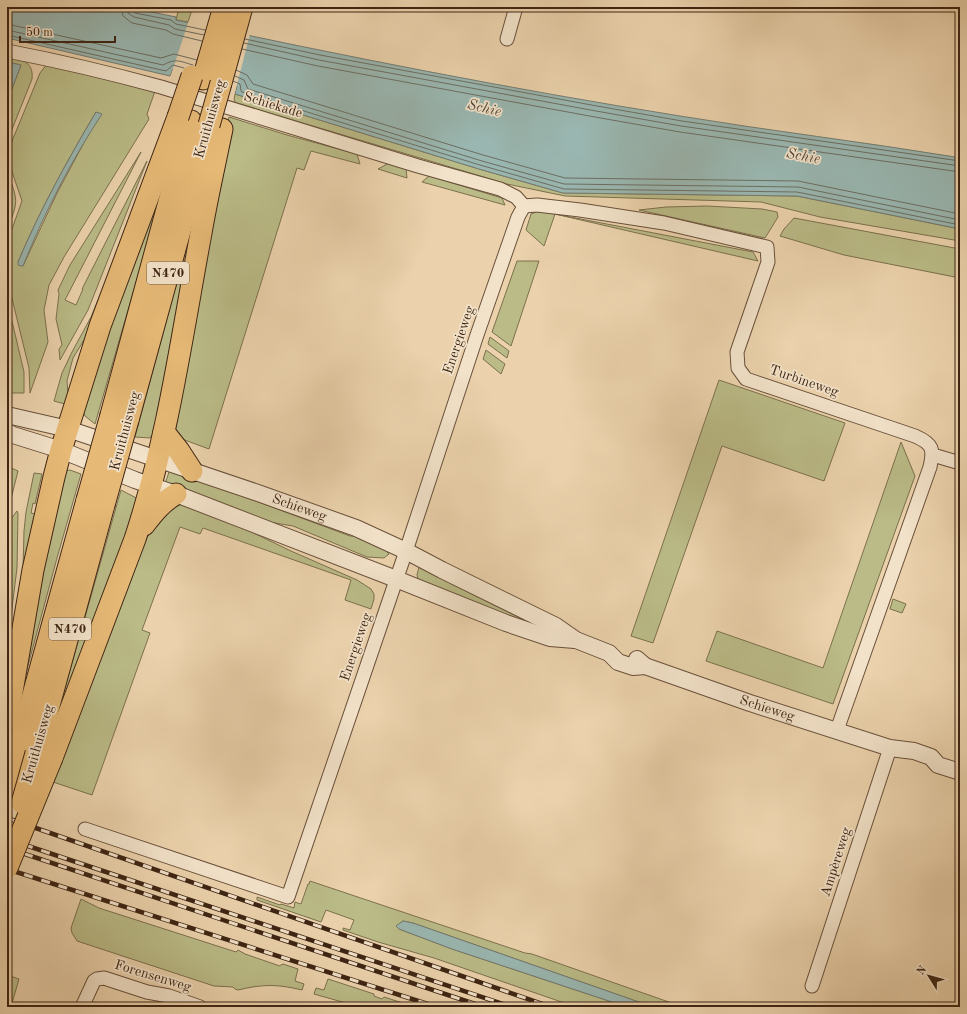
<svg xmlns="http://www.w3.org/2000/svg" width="967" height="1014" viewBox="0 0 967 1014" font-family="'Old Standard TT',serif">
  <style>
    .green { fill: #babb87; stroke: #7c704e; fill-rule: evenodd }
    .water { fill: #99b6b0; stroke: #757c72 }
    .pier { fill: #ebd2ac }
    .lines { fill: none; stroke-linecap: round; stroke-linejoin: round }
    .shore { stroke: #6c6e62; stroke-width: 1 }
    .minor-casing { stroke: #69503a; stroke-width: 15 }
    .tertiary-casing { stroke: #69503a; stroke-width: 18 }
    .trunk-casing { stroke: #3e2514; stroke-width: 23 }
    .minor { stroke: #f2e2c9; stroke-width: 13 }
    .tertiary { stroke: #f2e2c9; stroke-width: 16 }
    .trunk { stroke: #e6b976; stroke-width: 21 }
    .rail-casing { stroke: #3e2514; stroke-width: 4.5 }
    .rail { stroke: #f2e2c9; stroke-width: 3; stroke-dasharray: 9; stroke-linecap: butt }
    .trunk-bridge-casing { stroke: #3e2514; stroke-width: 23; stroke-linecap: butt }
    .trunk-bridge { stroke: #e6b976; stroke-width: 21 }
    .labels { text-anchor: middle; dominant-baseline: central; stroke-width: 3.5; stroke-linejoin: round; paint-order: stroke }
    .shield { fill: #f2e2c9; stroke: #745e4a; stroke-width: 1 }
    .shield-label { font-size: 13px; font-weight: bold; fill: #3e2514 }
    .street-label { font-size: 14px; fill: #3e2514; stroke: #f2e2c9 }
    .water-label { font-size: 15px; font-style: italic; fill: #55493b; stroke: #f2e2c9 }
  </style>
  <rect width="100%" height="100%" fill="#ebd2ac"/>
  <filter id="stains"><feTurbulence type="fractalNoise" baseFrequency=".005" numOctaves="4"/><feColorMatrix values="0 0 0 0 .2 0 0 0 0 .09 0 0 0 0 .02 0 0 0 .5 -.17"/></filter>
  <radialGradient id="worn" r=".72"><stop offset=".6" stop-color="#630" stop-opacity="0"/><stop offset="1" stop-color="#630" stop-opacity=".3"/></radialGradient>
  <g class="green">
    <polygon points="179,7 193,7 188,22 176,20"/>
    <path d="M7,56C20,59 34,61 32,79L7,142V102L21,65L7,62Z"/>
    <path d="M47,64L155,91L147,114L149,119L64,257L49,285L44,310L48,342L30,393L29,368L7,278V243L22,201L9,163L10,146L40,73ZM96,112L88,135L57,193L23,266L18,262C40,210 67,161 96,112Z"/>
    <polygon points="235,94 479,169 563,193 797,196 960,229 960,241 820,217 761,202 565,196 507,184 236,103 234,100"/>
    <polygon points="229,117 287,135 357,154 360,164 311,151 304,170 297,168 209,449 182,439 175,432 222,147"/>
    <polygon points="178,127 159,203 95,424 85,416 82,408"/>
    <polygon points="141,152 65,300 76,305 83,289 82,289 147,161 88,310 60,360 59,349 62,345 56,319 59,294 58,290 70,265"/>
    <polygon points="389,163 406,168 407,178 378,169"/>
    <path d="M7,171C18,201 19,200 7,230Z"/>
    <polygon points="429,176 502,198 505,205 422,182"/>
    <polygon points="707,206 762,209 777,212 778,217 765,238 639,210 666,207"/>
    <polygon points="197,207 160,424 150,438 135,437"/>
    <polygon points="539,211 753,252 758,261 555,214 544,246 526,230 531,214"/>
    <polygon points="794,218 960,249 960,278 844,255 780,236 784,229"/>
    <polygon points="131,219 98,317 73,358 67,381 68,393 65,404 54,401 62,373 72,352 91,317"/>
    <polygon points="517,261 539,261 511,346 492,332"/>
    <polygon points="7,300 24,372 24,393 7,393"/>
    <polygon points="490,337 509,351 507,358 488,344"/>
    <polygon points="486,350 505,364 501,374 483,359"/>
    <polygon points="719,380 845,423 824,481 722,446 653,643 631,636"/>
    <polygon points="901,442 915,476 833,704 706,661 717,631 823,668"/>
    <polygon points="7,466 18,471 11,499 7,506"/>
    <path d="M170,469L350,536C368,537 377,539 389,554L384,558L367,557L293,526L269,522L165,484Z"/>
    <polygon points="70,470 81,474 57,558 19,699 60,472"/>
    <polygon points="34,473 42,474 35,504 33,503 31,513 38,515 23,569 24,531 26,512"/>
    <polygon points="121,490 144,502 50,738 61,702"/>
    <polygon points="186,501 203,510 202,513 237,525 291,551 357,580 371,589 374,594 374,599 371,609 345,600 351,580 203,528 200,534 180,527 142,630 150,633 92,795 50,781 107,634 157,514"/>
    <polygon points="17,511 18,513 17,568 7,648 7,524"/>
    <polygon points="423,566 430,568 553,636 419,582 417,575 419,567"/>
    <polygon points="893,599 906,604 902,613 890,609"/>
    <polygon points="310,881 525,953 532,954 683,1007 653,1007 413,923 403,921 397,926 399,929 452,949 627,1007 576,1007 434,958 378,942 343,930 343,928 350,930 354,920 326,910 321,922 257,900 257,897 280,905 281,904 294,908 295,902 301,904 308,884 309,884"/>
    <path d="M81,899L99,908L236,952L238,950L245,954L277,965L279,966L283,964L298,969L295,981L304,984L302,990C277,984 263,984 238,990L235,989L233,987L214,986L77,941L72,933L71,928Z"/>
    <polygon points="7,975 19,979 11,1007 7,1007"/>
    <polygon points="328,979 374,994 374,996 382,999 384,997 415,1007 360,1007 314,994 316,988 324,990"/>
  </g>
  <g class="water">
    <path d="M7,7H127L176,17V20C343,56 511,89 680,116C771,131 864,142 955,157L960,158V229L797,196L563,193L479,169L235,94L237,86L173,69L170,76L7,38Z"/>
    <polygon points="7,62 21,65 7,102"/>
    <path d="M96,112L102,114C71,161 44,213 23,266H21L18,265V262C40,210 67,161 96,112Z"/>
    <polygon points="403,921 413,923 653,1007 627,1007 452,949 399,929 396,926"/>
  </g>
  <polygon class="pier" points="189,20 250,34 234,96 235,88 174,71 172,77 170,78"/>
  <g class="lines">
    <g class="shore">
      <polyline points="121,7 123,16 132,23 166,30 173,34 202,41"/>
      <polyline points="127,7 128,13 134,17 169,25 175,29 204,35"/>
      <polyline points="132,7 133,11 135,13 171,20 176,24 205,30"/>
      <polyline points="7,24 161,58 174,54 197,60"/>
      <path d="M7,30L163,65C176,58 179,61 193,65"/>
      <polyline points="7,35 166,71 173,65 184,68"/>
      <polyline points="245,39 320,55 597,106 682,121 960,161"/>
      <polyline points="244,43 319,60 596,111 681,126 960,166"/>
      <polyline points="242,49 318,66 595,117 680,132 960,172"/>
      <polyline points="236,70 247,75 253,84 483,155 565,178 798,181 960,214"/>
      <polyline points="235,76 244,80 248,89 482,161 564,184 798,187 960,220"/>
      <polyline points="233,81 240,84 241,91 242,92 480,165 564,189 797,192 960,225"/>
    </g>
    <defs>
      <g id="minor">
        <polyline points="507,39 516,7"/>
        <path d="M7,51C59,61 110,73 161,87L418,166L500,189L516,197L524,206"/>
        <path d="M524,206L537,205L580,210L664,223L767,247L768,262L737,352L738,368L746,379L915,436C933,444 934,449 930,467L837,730"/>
        <polyline points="933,455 960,463"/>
        <polyline points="85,829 288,897 406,551 477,335 518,217 524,206"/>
        <polyline points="812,986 890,748"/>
        <polyline points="82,1007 94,981 97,979 104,978 147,992 169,996 200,1007"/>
      </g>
      <g id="tertiary">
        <path id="s1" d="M7,415L68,429L258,493L356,528L406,551L442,570L556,626L576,640L609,653L618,662L633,667L645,666"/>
        <polyline points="7,432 13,435 61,450 135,480 176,494 396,579 506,623 550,638 575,640"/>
        <path id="s2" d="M637,659L645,666L750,703L890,748L914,751L931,757L938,765L960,772"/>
      </g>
      <g id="trunk">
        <polyline points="203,79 224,7"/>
        <polyline points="221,83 242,7"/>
        <polyline points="111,415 191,121"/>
        <polyline points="128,420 209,125"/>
        <polyline points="164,432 179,451 192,471"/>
        <path d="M144,525C154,512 162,502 176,494"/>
        <polyline points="7,721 33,570 54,477 61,450 100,326 178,117"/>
        <polyline points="36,753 104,505"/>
        <path d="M52,758L135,539C168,439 182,335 201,233C207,198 215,163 222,129"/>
        <polyline points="7,789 87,500"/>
      </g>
    </defs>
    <use href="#minor" class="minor-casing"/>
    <use href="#tertiary" class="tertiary-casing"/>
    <use href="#trunk" class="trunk-casing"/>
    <use href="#minor" class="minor"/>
    <use href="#tertiary" class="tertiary"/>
    <use href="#trunk" class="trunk"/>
    <defs>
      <g id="rail">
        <polyline points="7,818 551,1007"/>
        <polyline points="7,839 512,1007"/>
        <polyline points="7,848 484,1007"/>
        <polyline points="7,869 437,1007"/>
      </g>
    </defs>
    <use href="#rail" class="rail-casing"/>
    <use href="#rail" class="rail"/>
    <defs>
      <g id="trunk-bridge">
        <polyline points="178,117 192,76"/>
        <polyline points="209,125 221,83"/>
        <polyline points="87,500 111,415"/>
        <polyline points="104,505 128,420"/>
        <polyline points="22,803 36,753"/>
        <polyline points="7,868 52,758"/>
      </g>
    </defs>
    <use href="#trunk-bridge" class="trunk-bridge-casing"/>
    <use href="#trunk-bridge" class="trunk-bridge"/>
  </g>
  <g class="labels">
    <g class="shield">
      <rect x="147" y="262" width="42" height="22" rx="3"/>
      <rect x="49" y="618" width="42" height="22" rx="3"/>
    </g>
    <g class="shield-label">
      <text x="168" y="273">N470</text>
      <text x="70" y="629">N470</text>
    </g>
    <g class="street-label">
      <text transform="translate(273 105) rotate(17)">Schiekade</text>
      <text transform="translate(210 119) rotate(-74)">Kruithuisweg</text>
      <text transform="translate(459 340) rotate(-71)">Energieweg</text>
      <text transform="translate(804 381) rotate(19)">Turbineweg</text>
      <text transform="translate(125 431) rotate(-75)">Kruithuisweg</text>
      <text stroke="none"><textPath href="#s1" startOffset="307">Schieweg</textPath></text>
      <text transform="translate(356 647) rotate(-71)">Energieweg</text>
      <text stroke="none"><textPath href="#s2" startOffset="140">Schieweg</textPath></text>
      <text transform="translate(38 744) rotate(-74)">Kruithuisweg</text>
      <text transform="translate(836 862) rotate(-72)">Ampèreweg</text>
      <text transform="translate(153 976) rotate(17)">Forensenweg</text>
    </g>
    <g class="water-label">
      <text transform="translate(484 109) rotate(14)">Schie</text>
      <text transform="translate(803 157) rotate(11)">Schie</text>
    </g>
  </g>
  <rect width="967" height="1014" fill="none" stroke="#ebd2ac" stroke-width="24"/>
  <rect x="8" y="8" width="951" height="998" fill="none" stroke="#3e2514" stroke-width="2"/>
  <rect x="12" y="12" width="943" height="990" fill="none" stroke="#3e2514"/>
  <g transform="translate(929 976) rotate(307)" stroke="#f2e2c9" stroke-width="3" paint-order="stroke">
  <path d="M0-3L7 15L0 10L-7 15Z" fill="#3e2514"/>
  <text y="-6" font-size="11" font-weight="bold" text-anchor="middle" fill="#3e2514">N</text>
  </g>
  <path d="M20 36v6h95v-6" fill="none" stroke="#3e2514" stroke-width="2"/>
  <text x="26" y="36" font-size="12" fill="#3e2514" stroke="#f2e2c9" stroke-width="3" paint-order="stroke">50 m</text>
  <rect width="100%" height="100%" filter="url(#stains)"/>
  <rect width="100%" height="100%" fill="url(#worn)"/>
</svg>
